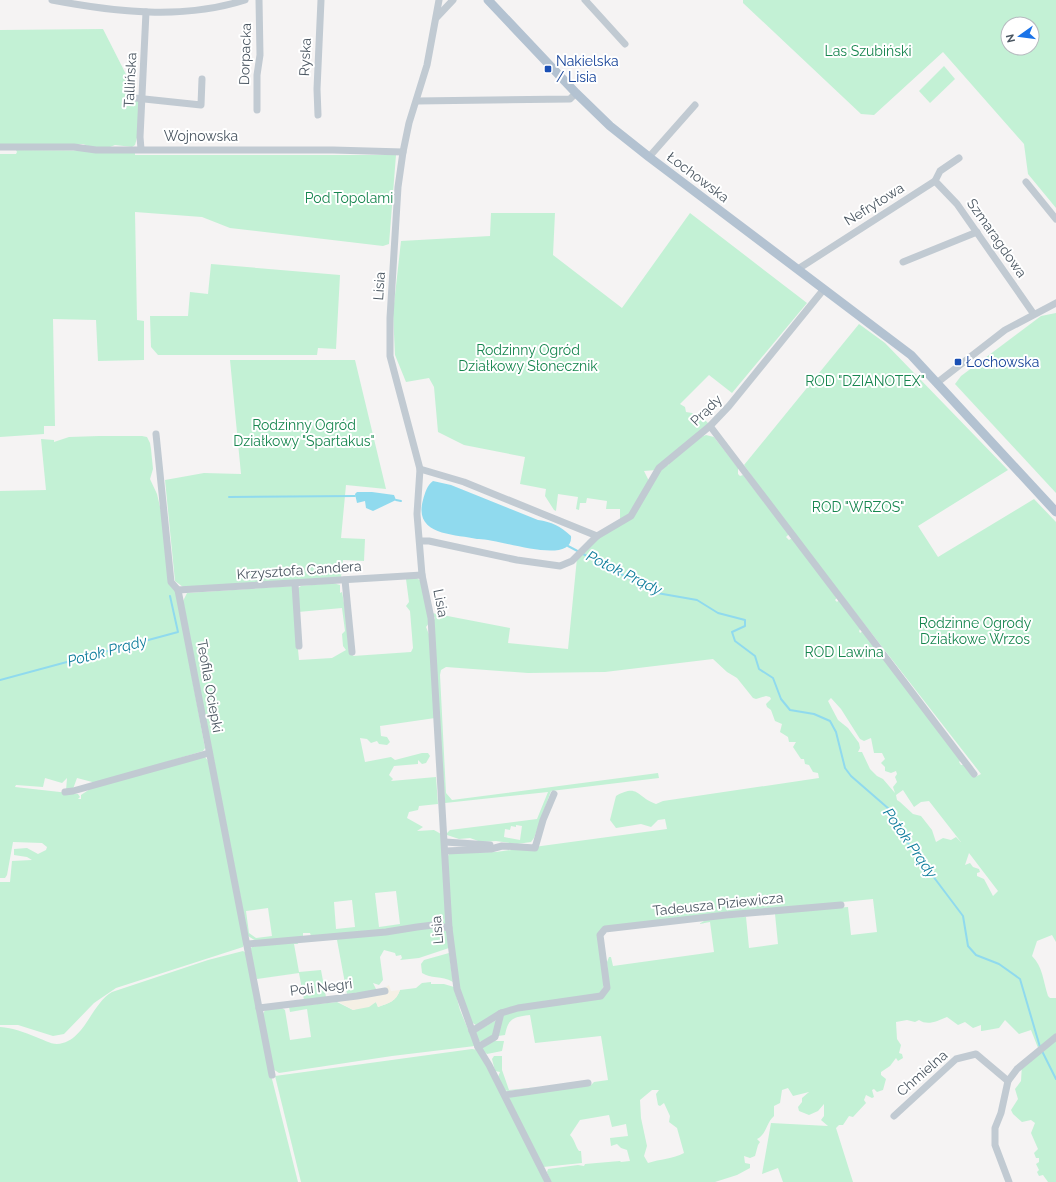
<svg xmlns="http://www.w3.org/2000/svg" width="1056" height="1182" viewBox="0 0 1056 1182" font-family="Raleway,sans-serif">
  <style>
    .green { fill: #c3f1d5; fill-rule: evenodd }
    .sand { fill: #f5f0e5 }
    .water { fill: #90daee }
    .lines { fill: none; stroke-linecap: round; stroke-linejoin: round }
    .stream { stroke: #90daee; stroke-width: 2 }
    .minor { stroke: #c1cad2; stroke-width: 7 }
    .major { stroke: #b3c2d1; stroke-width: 9 }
    .transit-dot { fill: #1a4fb4; stroke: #fff; stroke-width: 1.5 }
    .labels { text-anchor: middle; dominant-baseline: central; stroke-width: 4; stroke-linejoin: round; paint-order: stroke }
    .park-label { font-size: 14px; fill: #17864f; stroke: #fff }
    .street-label { font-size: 14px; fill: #4a5661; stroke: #fff }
    .transit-label { font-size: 14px; fill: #164399; stroke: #fff; text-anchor: start }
    .water-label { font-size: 15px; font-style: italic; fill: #0c7c9b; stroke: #fff }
  </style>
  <rect width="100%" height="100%" fill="#f5f3f3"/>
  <g class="green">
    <path d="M743,0H1056V208L1028,174L1024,144L943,52L874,115L861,114L743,3ZM1008,24H1032V48H1008Z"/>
    <polygon points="103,29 136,94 136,100 139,102 138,134 135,145 132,147 115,145 110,147 96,149 83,144 0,146 0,30"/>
    <polygon points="944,66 955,79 930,103 919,91"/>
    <polygon points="16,150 135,151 135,155 396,155 389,244 383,246 230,228 202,217 135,212 137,320 144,321 144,360 98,361 96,320 53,319 55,426 44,426 44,434 0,437 0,154 16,154 17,152"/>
    <path d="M491,213H555L553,255L622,308L690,213L807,303L732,393L709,375L680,404L685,407L686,412L692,413L696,416L698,415L699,419H704L710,425L706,432L699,433L684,444L706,435L714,437L738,468V474L740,476L743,475L789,534L786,537L789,540L792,538L837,598L835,600L837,602L839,600L861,628L859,631L860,633L863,631L962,759L959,762L961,765H966L975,777L981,774L778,513L744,465L859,324L885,343L1008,470L918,526L938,557L1034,499L1056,522V942L1052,935L1037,941L1032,956C1043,967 1043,981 1048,996L1050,998H1056V1182H1048L1043,1175L1039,1176L1037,1172L1039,1170L1036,1164L1039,1162V1158H1036L1034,1153L1038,1149L1031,1133L1035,1123L1031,1120L1022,1122L1013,1114L1011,1110L1018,1099L1015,1089L1021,1081L1022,1064H1026L1040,1053L1031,1030L1019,1034L1005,1020L999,1028L982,1031H981V1025L973,1028L965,1022L958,1025L947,1017C937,1021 928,1026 919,1020L915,1022L907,1020L896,1022L897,1039L901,1045L899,1053L902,1054L903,1058L898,1061L896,1058L890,1066L881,1072V1075L886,1079L883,1090L877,1092L874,1089L872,1090L874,1097L872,1098L866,1095L864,1100L866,1103L853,1117L849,1116L843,1125H839L836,1128L853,1182H783L778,1168L762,1174L771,1123L828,1126L821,1120L824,1116V1104L818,1111L809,1115L799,1111L798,1107L802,1102V1098L809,1092L793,1096L788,1088L782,1090L780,1103L774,1106V1116C766,1123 767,1134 757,1139L760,1142L758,1145L755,1156L750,1158L744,1156L745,1163L750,1164V1168L737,1175L715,1182H551L547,1172L548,1169L578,1165L584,1166L585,1164L620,1161L621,1162L630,1161L627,1150L621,1148L617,1144L611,1146L610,1138L628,1136L626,1124L612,1127L609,1115L580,1120L570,1135C575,1140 575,1146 579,1151H581L582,1163L543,1167L509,1100L510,1096L520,1094L581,1087L591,1085L594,1082L608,1080L601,1036L535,1043L530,1015C514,1017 508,1018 505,1035L498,1036L503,1015C534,1002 570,1004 603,997L609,990L607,962L609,957H611L613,966L714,952L710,922L699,924L709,918L746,917L749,948L778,944L775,914L755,915L768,913L848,907L851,935L877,932L873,899L653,921L606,928L599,932C597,951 613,978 599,994L511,1007L476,1025L471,1022L466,1015L455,966L450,919L447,857L444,864L447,868L445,873L447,926L431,924L384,931L311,936L310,933H303V937L261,942L256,941L248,936L183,601L187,593L292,586L299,660L332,658L346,650L343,646L342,634L345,631L342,608L298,612V588L301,586L333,583L340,585V593L342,592L347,620L349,646L353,656L411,652L413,648L410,611L406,606L409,602L406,579L416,578L420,580L424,589L429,623L426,627L430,637L435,718L380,726L381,736L387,737L390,742L387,745L379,744L377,741L371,743L367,739L360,738L365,762L391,757L395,760L422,753H428L430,756L426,763L422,764L418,760V764L394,766L389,775L393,779L391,781L436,777L438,804L419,806L418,810L409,812L407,818L423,827L417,831L434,830L441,834L443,844L446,847L443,853H446L447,857L450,853L496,852L667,829L665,819L658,820L651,827L641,824L616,828L610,820L616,796C639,783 637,798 656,804L663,801L819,778L818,773L813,772L809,765L805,764L804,759H801L793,747L796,742H789L788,737L780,732L782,724L775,721L771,710L767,707L766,704L771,699L770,697L766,696L756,699L753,698L737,678L727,672L713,659L605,672L528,673L446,667L441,670L440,675L446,793L452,800L658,773L659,778L551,791L534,838L531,842L517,844L496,841L481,842L470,838L459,839L447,835V833L450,830L537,819L548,792L445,803L433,622L435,618L432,613L510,628L508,643L568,649L577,558L584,549L588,540L605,534L604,531L606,529L620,519V509H606L607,501L587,498L586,503H580L579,510L576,509L578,497L558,494L556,511L554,510L545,496L546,489L520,484L525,457L464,445L438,432L434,387L429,378L406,382L395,355L393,313L401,241L490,236ZM669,457V465L663,466L658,471L639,507L637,508L631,518L618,526L616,524L633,512L649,481L644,471L656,470ZM831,698L841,709L860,739L864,741L871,738L874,753H882L885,759L881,763L885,767V771L891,773L896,771L897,774L895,777L897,782L893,787L895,793L883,779L877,776L870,769L862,752H858L860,748L859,743L848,728L838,720L828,701ZM903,790L914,807L921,802L929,801L961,842L956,837L951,840L943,838L936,842L932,830L921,816L913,814L900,802L897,800L896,795ZM516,825L522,826L520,840L504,837L505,829L510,830L511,826L516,827ZM969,853L998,891L993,896L984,879L977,876V873L980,872L979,869L973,867L970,863L965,865ZM396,891L400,924L379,927L375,893ZM352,900L355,927L336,929L334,902ZM268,908L272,936L256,938L249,933L246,911ZM652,1090H659L656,1094L658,1105L660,1106L664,1103L670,1116L669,1122L677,1128L684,1153C673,1159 660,1159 648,1163L644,1156L647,1146L641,1118L640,1100Z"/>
    <polygon points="211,264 340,275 336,349 318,348 317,355 158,355 151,347 150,316 188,316 190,292 208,294"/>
    <polygon points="1056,313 1056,493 955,384 961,376 1041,316"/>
    <polygon points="230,360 355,360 386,489 346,485 341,538 365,539 364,561 343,560 341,577 183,587 175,581 165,480 204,473 241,474"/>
    <polygon points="99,436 142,436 147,437 150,443 151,449 153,469 150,479 157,494 161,511 205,748 203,751 96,783 77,778 73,789 66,791 67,778 62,783 45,778 43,787 16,785 15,787 78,794 80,797 78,799 81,799 81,795 93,787 205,757 209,762 244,944 243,947 116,988 94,1003 64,1034 53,1036 18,1025 0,1025 0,882 10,882 12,861 32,860 27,857 14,855 14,849 27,848 38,854 46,850 47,847 42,843 13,842 7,875 5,878 0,878 0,491 46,490 41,439 54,440 54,442 69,437"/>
    <polygon points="427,927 446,931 449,948 419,958 400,960 402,958 401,955 396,956 395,953 384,950 380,957 383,980 379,985 373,983 377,991 347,994 337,940 333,939"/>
    <path d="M297,941L298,944H294L299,972L321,970L326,997L304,1000L299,973L257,979C253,969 253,960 250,949L252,947Z"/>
    <path d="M243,951L246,953L271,1075L298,1182H0V1027C13,1028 24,1032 36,1037C42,1039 50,1044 57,1044C85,1042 90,1005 112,992L208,960Z"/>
    <path d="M449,953L453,982C441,975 431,979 422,973L421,964L424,960Z"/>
    <path d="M431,982V984H444L454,987L460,1010L475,1046L392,1056L279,1073L273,1069L263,1014L265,1010L282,1008L285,1010L290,1040L311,1037L307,1009L290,1012L289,1007L337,1002L353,1010L376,1002L378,1007C389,1003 396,1001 400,990L416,988L422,983Z"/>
    <polygon points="498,1019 494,1034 482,1042 478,1041 476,1032"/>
    <polygon points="494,1041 504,1041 502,1051 487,1054 483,1051 482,1047"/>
    <polygon points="472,1049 478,1050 546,1182 301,1182 275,1076"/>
    <polygon points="494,1056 502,1056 502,1070 509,1090 538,1087 508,1091 504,1090 498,1077 500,1072 495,1071 492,1059"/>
  </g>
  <path class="sand" d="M389,985L391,991L400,990C396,1002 389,1003 378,1007L376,1002L369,1007L353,1010L337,1001L387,992L386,987Z"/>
  <g class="water">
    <path d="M433,481L451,485L538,520C552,522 560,526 571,536C574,568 494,537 477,539C455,534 413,536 423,500C425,493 427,485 433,481Z"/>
    <polygon points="357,492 372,492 394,495 396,500 373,511 366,508 365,501 357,503 355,494"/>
  </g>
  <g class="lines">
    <g class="stream">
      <polyline points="229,497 355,496"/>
      <polyline points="396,500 401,501"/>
      <polyline points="568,546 657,593 697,600 718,613 745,620 745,626 732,632 735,641 755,656 759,669 773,678 781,699 790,710 814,714 830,721 836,732 845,768 851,776 889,809 899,831 963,916 968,946 976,955 999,964 1020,979 1040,1047"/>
      <polyline points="0,680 178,632 170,596"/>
      <polyline points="1042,1051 1056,1079"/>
    </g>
    <g class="minor">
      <path d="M52,0C115,12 183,20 245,0"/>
      <polyline points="439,0 427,65 409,123 403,152 398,187 390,318 390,356 420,469 417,514 422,575 431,618 449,928 457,989 478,1047 489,1065 548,1182"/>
      <polyline points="585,0 625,44"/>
      <polyline points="437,17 453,0"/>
      <polyline points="135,98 201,105 202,79"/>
      <polyline points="417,101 570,99 576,93"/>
      <polyline points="257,110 257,75 260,55 259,0"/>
      <polyline points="318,115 317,89 321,0"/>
      <polyline points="0,147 74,147 96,150 333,150 403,152"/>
      <polyline points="141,149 140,137 146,12"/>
      <polyline points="649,157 695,105"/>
      <polyline points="935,181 957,204 1033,313"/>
      <polyline points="1026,182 1056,219"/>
      <polyline points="903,262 977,232"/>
      <polyline points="798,269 935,181 940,171 959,158"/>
      <polyline points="938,382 1005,330 1056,303"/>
      <polyline points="710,426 974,774"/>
      <polyline points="156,434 171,582 178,590 272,1075"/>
      <polyline points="420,469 464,482 597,536 631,516 659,468 710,426 729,406 824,289"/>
      <polyline points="420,541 429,541 517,560 560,566 572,561 597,536"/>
      <polyline points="345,580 352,652"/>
      <polyline points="295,584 299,646"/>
      <polyline points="178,590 422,575"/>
      <polyline points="65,792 73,791 209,753"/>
      <polyline points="445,842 490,845"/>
      <polyline points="446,851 491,849 502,846 535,848 543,820 554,794"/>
      <polyline points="248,944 386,932 417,927 433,925 449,928"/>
      <polyline points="259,1008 357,996 385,991"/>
      <polyline points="472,1031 501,1013 518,1008 601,996 607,988 600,935 605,929 726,915 841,905"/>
      <polyline points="478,1047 495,1037 501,1013"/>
      <polyline points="505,1095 588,1083"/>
      <polyline points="894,1116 956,1059 976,1054 1008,1081"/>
      <polyline points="1009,1182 995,1145 995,1128 1001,1113 1008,1081 1017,1069 1056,1037"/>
    </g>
    <polyline class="major" points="488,0 576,93 610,126 649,157 911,355 1056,512"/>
  </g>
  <g class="transit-dot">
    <rect x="544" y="65" width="8" height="8" rx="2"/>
    <rect x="954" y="358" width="8" height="8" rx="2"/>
  </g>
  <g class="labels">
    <g class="park-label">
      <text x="868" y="51">Las Szubiński</text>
      <text x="349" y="198">Pod Topolami</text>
      <text x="528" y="350">Rodzinny Ogród<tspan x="528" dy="16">Działkowy Słonecznik</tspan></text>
      <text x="865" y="381">ROD "DZIANOTEX"</text>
      <text x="304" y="425">Rodzinny Ogród<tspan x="304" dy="16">Działkowy "Spartakus"</tspan></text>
      <text x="858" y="507">ROD "WRZOS"</text>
      <text x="975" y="623">Rodzinne Ogrody<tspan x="975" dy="16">Działkowe Wrzos</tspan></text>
      <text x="844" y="652">ROD Lawina</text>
    </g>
    <g class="street-label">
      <text transform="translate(245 54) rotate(-88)">Dorpacka</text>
      <text transform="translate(305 57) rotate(-87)">Ryska</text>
      <text transform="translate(130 80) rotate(-87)">Tallińska</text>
      <text x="201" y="136">Wojnowska</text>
      <text transform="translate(698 177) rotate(37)">Łochowska</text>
      <text transform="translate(874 204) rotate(-32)">Nefrytowa</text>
      <text transform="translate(997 238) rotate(55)">Szmaragdowa</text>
      <text transform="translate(379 286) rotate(-86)">Lisia</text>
      <text transform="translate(706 410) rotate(-45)">Prądy</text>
      <text transform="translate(299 570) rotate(-4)">Krzysztofa Candera</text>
      <text transform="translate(441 603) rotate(79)">Lisia</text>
      <text transform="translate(210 686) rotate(80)">Teofila Ociepki</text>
      <text transform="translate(718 904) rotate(-6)">Tadeusza Piziewicza</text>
      <text transform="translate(437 930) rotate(-95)">Lisia</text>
      <text transform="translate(321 987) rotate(-7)">Poli Negri</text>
      <text transform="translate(922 1073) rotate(-41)">Chmielna</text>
    </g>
    <g class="transit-label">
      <text x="556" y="61">Nakielska<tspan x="556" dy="16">/ Lisia</tspan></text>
      <text x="966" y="362">Łochowska</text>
    </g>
    <g class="water-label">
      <text transform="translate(624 573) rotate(26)">Potok Prądy</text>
      <text transform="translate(107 651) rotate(-15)">Potok Prądy</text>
      <text transform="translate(910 843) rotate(55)">Potok Prądy</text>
    </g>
  </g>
  <g transform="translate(1020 36) rotate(256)"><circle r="19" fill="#ffffff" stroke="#b7bbc0"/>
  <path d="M0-3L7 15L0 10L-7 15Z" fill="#1a73e8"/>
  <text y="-6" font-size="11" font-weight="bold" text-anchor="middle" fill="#4a5661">N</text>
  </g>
</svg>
